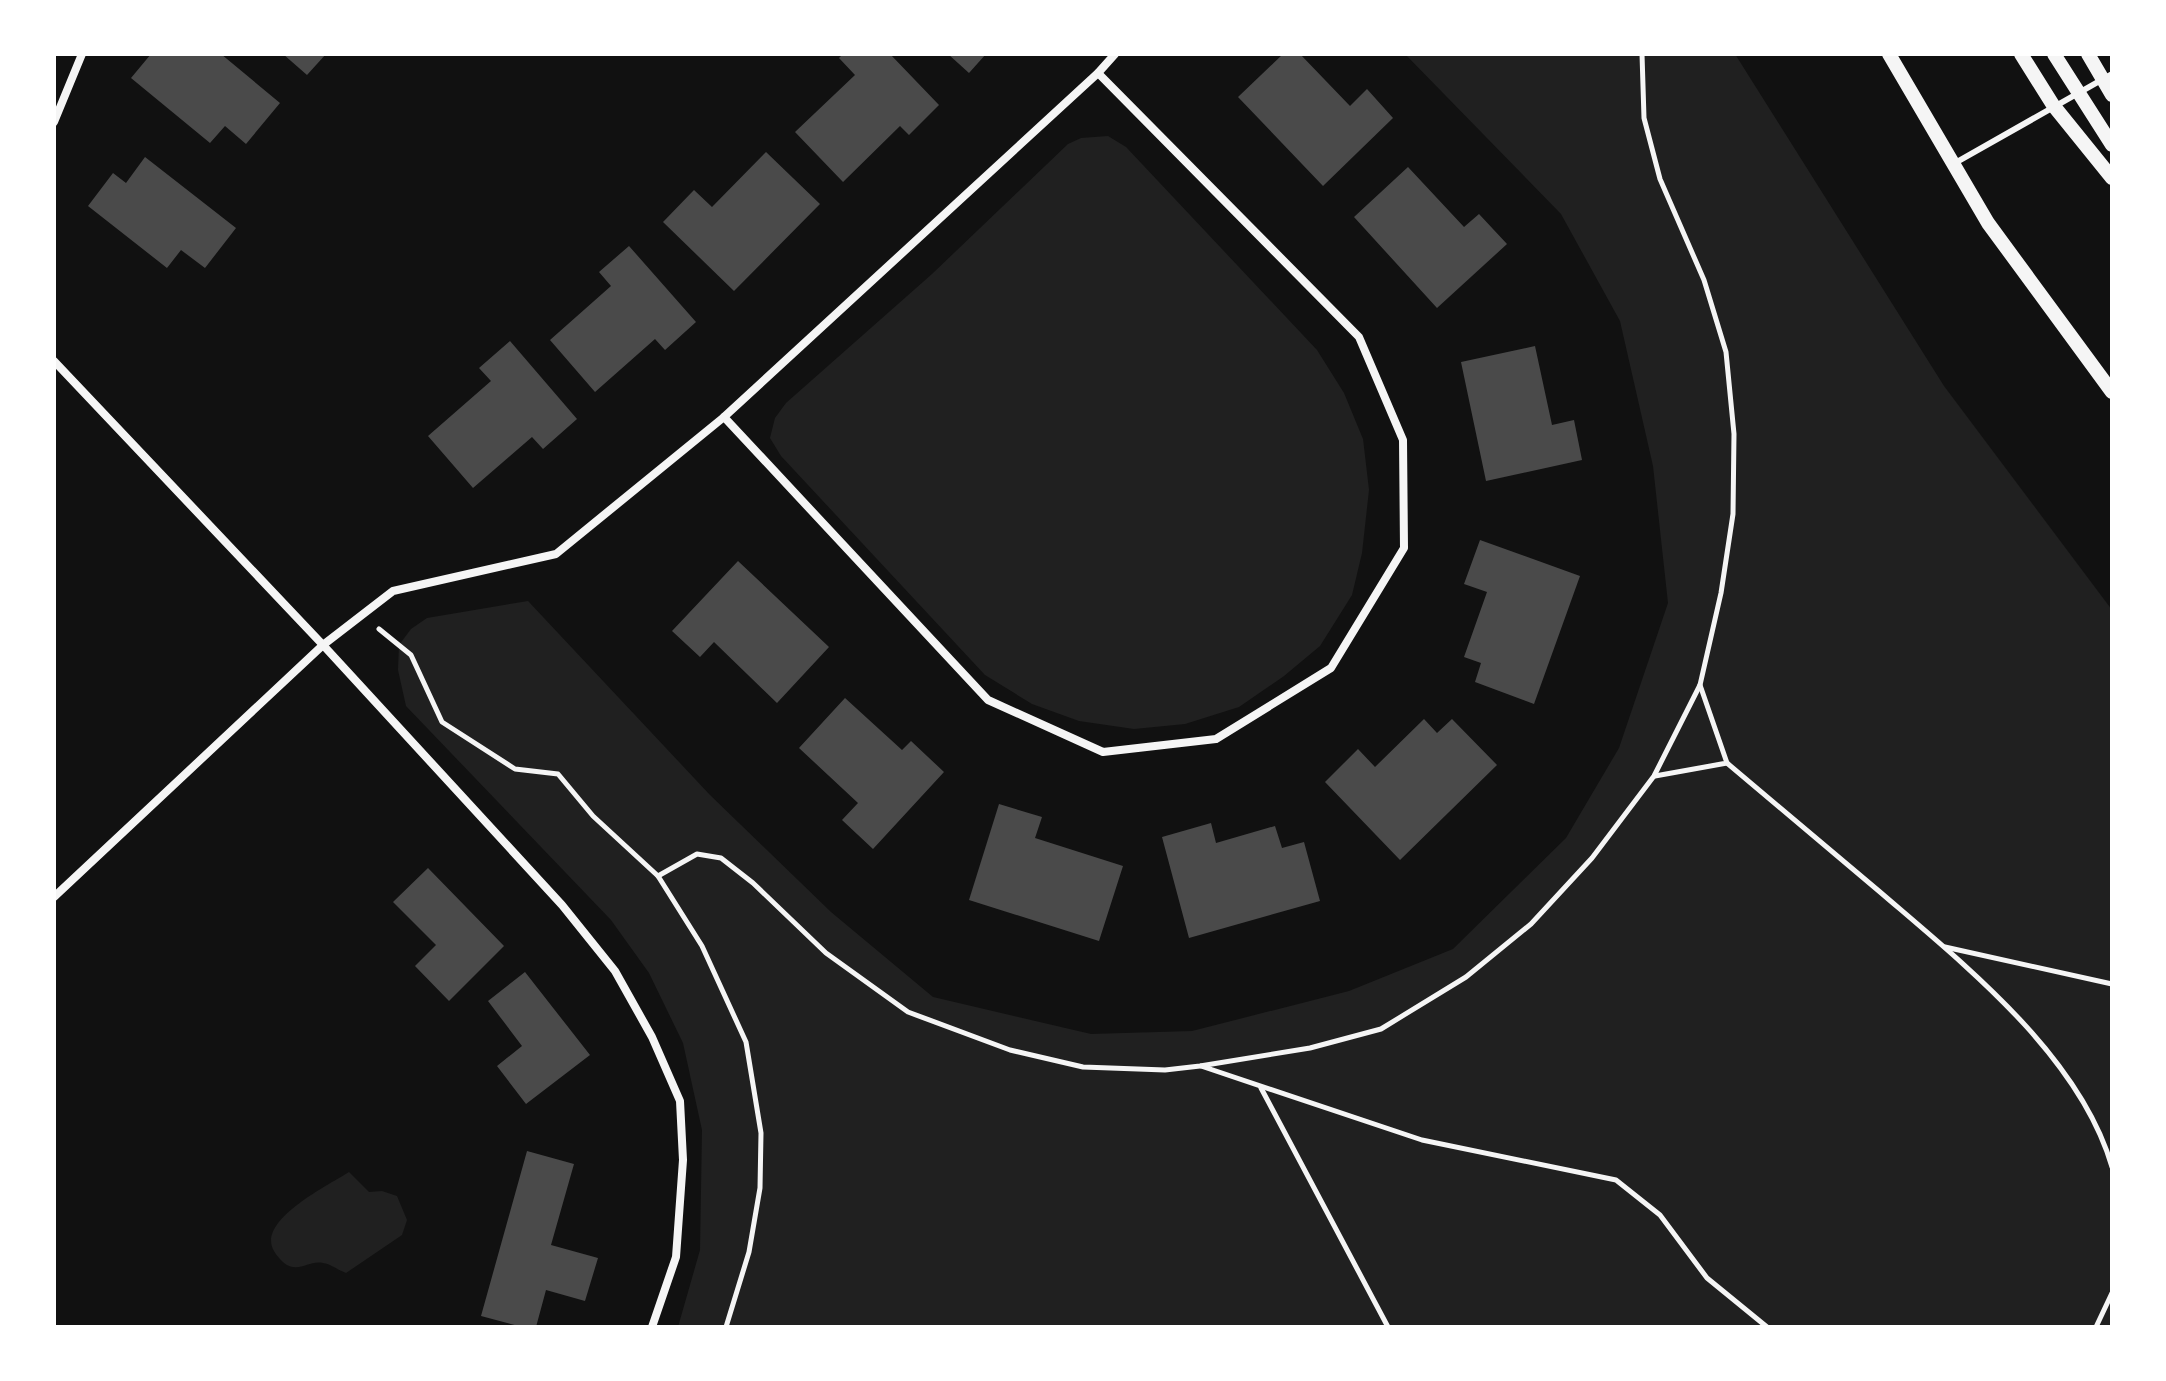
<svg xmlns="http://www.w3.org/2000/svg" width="2166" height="1381" viewBox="0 0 2166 1381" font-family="Manrope,sans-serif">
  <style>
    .green { fill: #202020 }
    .building { fill: #4a4a4a }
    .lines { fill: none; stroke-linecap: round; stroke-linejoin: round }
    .path { stroke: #f5f5f5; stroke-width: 5 }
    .service { stroke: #f5f5f5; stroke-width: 6 }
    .minor { stroke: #f5f5f5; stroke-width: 8 }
    .tertiary { stroke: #f5f5f5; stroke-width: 14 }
  </style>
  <rect width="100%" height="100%" fill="#111"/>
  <g class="green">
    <polygon points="1405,54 1735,54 1944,386 2112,610 2112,1327 678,1327 700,1250 702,1130 683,1043 649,973 611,920 406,706 398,670 399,645 411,629 427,618 528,601 710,795 831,912 933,997 1091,1034 1192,1031 1349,991 1453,949 1566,838 1619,748 1668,603 1653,466 1620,321 1561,214"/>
    <polygon points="1108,136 1126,147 1317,350 1344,393 1363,439 1369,490 1362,553 1352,595 1320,646 1284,676 1239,707 1185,724 1134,729 1079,721 1032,704 985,675 781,456 770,438 775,418 786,403 932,274 1068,144 1081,138"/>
    <path d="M349,1172L369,1192L382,1191L397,1196L407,1220L402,1235L346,1273C338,1270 331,1264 323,1263C310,1260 300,1272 287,1265C282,1262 277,1256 274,1251C256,1221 327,1186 349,1172Z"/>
  </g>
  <g class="building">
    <polygon points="151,54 221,54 280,103 246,144 225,126 210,143 131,78"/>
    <polygon points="283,54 326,54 307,75"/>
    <polygon points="843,54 890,54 939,105 909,135 900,126 843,182 795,132 855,75 839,58"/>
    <polygon points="948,54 986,54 969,73"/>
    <polygon points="1283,54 1300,54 1350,106 1367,89 1393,118 1323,186 1238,97"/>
    <polygon points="766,152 820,204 734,291 663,222 694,190 712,207"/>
    <polygon points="145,157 236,228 205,268 181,250 167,268 88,206 113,173 126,183"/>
    <polygon points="1408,167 1464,227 1479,214 1507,244 1437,308 1354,217"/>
    <polygon points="629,246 696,322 665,350 655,339 595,392 550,340 611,286 599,272"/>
    <polygon points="510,341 577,419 543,449 532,437 473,488 428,436 491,381 479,368"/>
    <polygon points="1535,346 1552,425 1574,420 1582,460 1486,481 1461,362"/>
    <polygon points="1480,540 1580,576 1534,704 1475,682 1481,663 1464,657 1487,592 1464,584"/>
    <polygon points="738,561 829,647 777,703 714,642 700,657 672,631"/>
    <polygon points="845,698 902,750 911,741 944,772 873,849 842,820 858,803 799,748"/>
    <polygon points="1424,719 1437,733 1452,719 1497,765 1400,860 1325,782 1358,749 1375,767"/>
    <polygon points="999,804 1042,817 1035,838 1123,866 1099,941 969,900"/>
    <polygon points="1211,823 1216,843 1275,826 1282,848 1304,842 1320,901 1189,938 1162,837"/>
    <polygon points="428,868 504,946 449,1001 415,966 436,945 393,902"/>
    <polygon points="525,972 590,1055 526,1104 497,1066 522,1046 488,1001"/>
    <polygon points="527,1151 574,1164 551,1245 598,1258 585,1301 546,1290 536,1327 522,1327 481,1316"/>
  </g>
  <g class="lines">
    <g class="path">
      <polyline points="379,629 411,655 442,722 515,769 558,774 593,816 658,876 702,946 746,1042 761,1133 760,1188 749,1252 726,1327"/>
      <path d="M1727,763C1778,806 1829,849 1880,892C1965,965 2080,1056 2112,1167"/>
      <polyline points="1655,776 1727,763 1700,685"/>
      <polyline points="658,876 697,854 721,858 753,883 826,953 908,1012 1010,1050 1083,1067 1165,1070 1200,1066 1310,1048 1381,1029 1466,977 1531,924 1592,858 1654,776 1700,685 1721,593 1733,514 1734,434 1726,352 1704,280 1660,179 1644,118 1642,54"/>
      <polyline points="1945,947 2112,984"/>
      <polyline points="1201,1066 1422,1140 1616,1180 1660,1215 1707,1278 1767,1327"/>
      <polyline points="1261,1088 1388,1327"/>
      <polyline points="2096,1327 2112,1293"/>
    </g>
    <polyline class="service" points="1955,163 2112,74"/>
    <g class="minor">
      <polyline points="54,122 82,54"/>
      <polyline points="54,361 323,645 562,905 615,971 652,1037 680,1101 683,1160 676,1257 652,1327"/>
      <polyline points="724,417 988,700 1103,752 1216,739 1331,668 1404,548 1403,440 1359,337 1098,73"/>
      <polyline points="54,897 323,645 393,591 556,554 724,417 1098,73 1115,54"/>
    </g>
    <g class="tertiary">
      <polyline points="1889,54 1988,223 2112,392"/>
      <polyline points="2021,54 2053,105 2112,178"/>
      <polyline points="2054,54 2112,145"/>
      <polyline points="2088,54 2112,95"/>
    </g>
  </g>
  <rect width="2166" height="1381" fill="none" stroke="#ffffff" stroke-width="112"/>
</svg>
